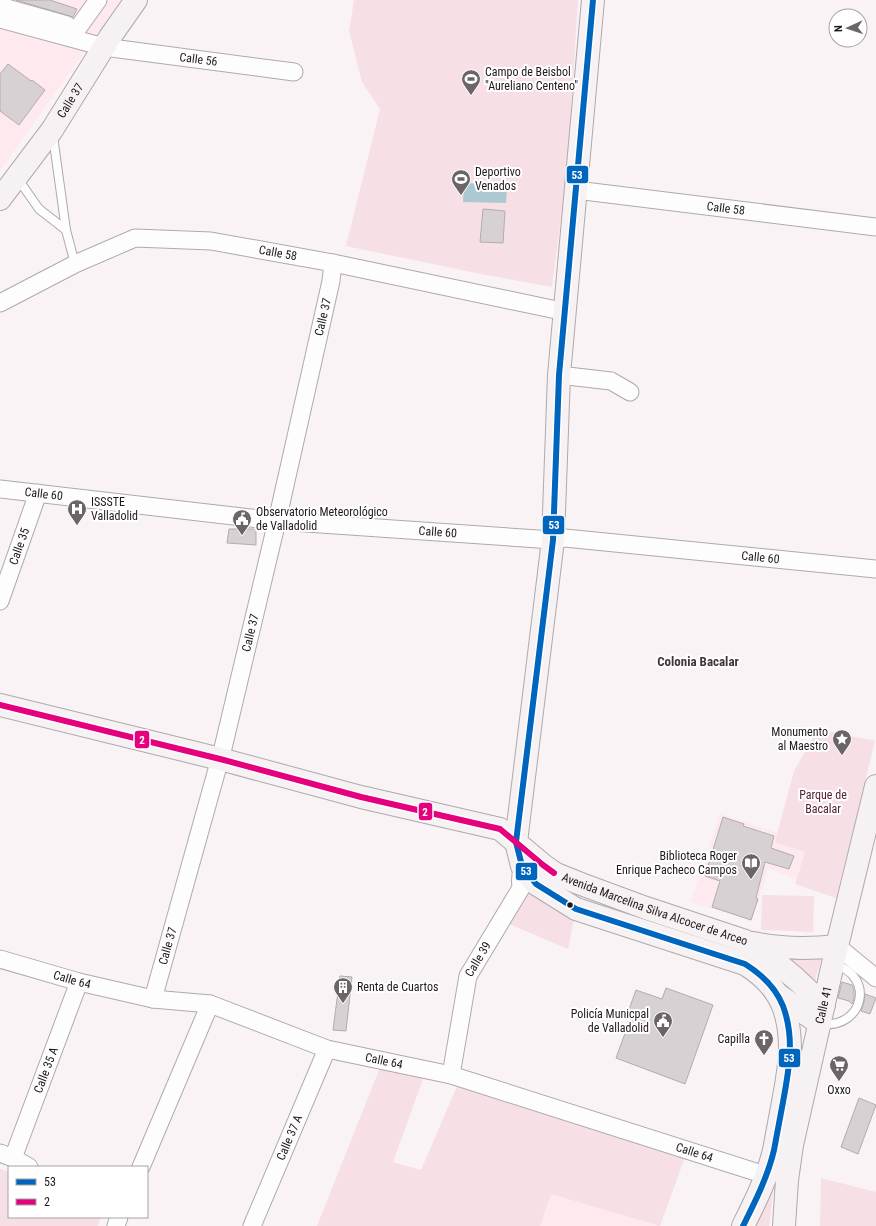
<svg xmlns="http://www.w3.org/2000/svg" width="876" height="1226" viewBox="0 0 876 1226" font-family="'Roboto Condensed',sans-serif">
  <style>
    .built { fill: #fde9ee }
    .green { fill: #f6dfe5 }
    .water { fill: #acc8d1 }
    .building { fill: #d8d1d3; stroke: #b3acae }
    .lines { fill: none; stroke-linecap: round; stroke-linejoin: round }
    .lane-casing { stroke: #b0a9ab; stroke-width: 10 }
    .street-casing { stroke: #b0a9ab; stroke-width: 19 }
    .secondary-casing { stroke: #b0a9ab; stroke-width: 24 }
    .lane { stroke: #fefdfe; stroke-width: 8 }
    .street { stroke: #fefdfe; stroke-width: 17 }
    .secondary { stroke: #f6f1f2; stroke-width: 22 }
    .bus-1-casing { stroke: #fff; stroke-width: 9 }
    .bus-2-casing { stroke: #fff; stroke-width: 9 }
    .bus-1 { stroke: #0065bd; stroke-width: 6 }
    .bus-2 { stroke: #e5007d; stroke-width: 6 }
    .bus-dot { fill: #20181a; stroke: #fff; stroke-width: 1.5 }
    .labels { text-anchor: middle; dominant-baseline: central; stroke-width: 4; stroke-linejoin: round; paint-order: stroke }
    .street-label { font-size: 12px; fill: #20181a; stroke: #fff }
    .poi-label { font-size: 12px; fill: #20181a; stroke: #fff; text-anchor: start }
    .park-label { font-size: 12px; fill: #542033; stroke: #fff }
    .neighbourhood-label { font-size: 13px; font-weight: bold; fill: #443338; stroke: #fff }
    .line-badge { stroke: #fff; stroke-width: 1.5 }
    .badge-label { font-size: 11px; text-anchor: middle; font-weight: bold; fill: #fff }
  </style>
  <rect width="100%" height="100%" fill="#faf3f5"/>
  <g class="built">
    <polygon points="0,0 121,0 0,171"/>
    <polygon points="720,814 778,833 776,842 805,852 796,879 768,869 752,921 691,902"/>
    <polygon points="551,1194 659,1226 540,1226"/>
  </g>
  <g class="green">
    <polygon points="354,0 578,0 567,173 552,287 476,273 346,246 380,109 362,82 349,31"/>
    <polygon points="818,729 875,741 836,898 795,884 805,852 775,842 794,771"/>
    <polygon points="521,888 576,909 568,949 502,921"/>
    <polygon points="762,895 814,896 813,932 761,930"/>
    <polygon points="824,951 813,987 799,968 789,958"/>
    <polygon points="797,1032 802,1034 774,1185 769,1226 758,1226 747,1220"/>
    <polygon points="381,1065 423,1079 393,1162 421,1170 461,1077 689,1146 660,1226 551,1194 540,1226 317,1226"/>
    <polygon points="0,1169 9,1172 9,1217 101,1217 98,1226 0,1226"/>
    <polygon points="821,1178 876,1192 876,1226 820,1226"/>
  </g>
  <polygon class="water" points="464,183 507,185 506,203 463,202"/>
  <g class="building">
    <polygon points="16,0 50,0 77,9 73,17"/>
    <polygon points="8,64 31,81 32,80 45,90 19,125 0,111 0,74"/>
    <polygon points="483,209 505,211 503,243 480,242"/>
    <polygon points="229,529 256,529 256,545 227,543"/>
    <polygon points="723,817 744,824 743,826 774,836 771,848 794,856 789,869 765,862 756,898 758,899 751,920 712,907 720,881 705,876"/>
    <polygon points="340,976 352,977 346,1031 333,1030"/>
    <polygon points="842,982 852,985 854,990 854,999 852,1004 849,1001 838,998"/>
    <polygon points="666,988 713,1005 685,1084 616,1058 631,1017 627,1015 636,990 662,999"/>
    <polygon points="865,994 876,998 870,1014 861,1011 864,1002"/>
    <polygon points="859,1098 876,1105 858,1154 841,1147"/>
  </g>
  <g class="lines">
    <defs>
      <g id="lane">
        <polyline points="18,179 39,209 66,230 53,136"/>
        <polyline points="66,230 75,264"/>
        <path d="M821,1024C864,1029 876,975 833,964"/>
      </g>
      <g id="street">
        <polyline points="0,6 67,25"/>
        <path id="s1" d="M0,19L104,47L294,72"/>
        <polyline points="78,28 98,0"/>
        <path id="s2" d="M576,190L876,227"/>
        <path id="s3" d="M0,303L75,264L135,238L211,241L333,263L566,312"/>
        <polyline points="559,375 611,381 630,392"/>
        <path id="s4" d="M0,489L277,521L553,540L565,538L876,569"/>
        <path id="s5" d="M0,601L38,493"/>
        <polyline points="837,946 876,978"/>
        <path id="s6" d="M0,959L79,982L153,999L210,1004L327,1049L451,1075L765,1175"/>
        <path id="s7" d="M153,999L223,748L277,521L331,281L333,263"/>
        <path id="s8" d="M451,1075L468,976L521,888C520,879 520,869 526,861"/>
        <polyline points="0,1153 13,1158 29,1167"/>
        <path id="s9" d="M13,1158L79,982"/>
        <polyline points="141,1167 210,1004"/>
        <polyline points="116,1226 119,1217"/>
        <path id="s10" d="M252,1226L327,1049"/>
      </g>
      <g id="secondary">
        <path d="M593,0L559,375L553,540L516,842L522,866L536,884L576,909L745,964C761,974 776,988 783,1006C795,1038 789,1070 783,1102C780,1118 777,1134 774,1150C768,1176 755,1202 743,1226"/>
        <path id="s11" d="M0,199L52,130L110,37L136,0"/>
        <path id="s12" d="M0,705L220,759L361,797L500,829L543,865L556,874L581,884L646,908L745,941L770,957L796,979L824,1005"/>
        <path d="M753,943C781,949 809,949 837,946"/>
        <polyline points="777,994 820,1024"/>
        <path id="s13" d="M784,1226L787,1180L792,1145L837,946L876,786"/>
      </g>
    </defs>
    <use href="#lane" class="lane-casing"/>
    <use href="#street" class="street-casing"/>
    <use href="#secondary" class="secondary-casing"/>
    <use href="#lane" class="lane"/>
    <use href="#street" class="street"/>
    <use href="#secondary" class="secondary"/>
    <defs>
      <path id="bus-1" d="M593,0L559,375L553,540L516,842L522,866L536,884L576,909L745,964C761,974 776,988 783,1006C795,1038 789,1070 783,1102C780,1118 777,1134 774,1150C768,1176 755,1202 743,1226"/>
      <polyline id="bus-2" points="0,705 220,759 361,797 500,829 543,865 554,873"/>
    </defs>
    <use href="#bus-1" class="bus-1-casing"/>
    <use href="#bus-2" class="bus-2-casing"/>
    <use href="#bus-1" class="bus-1"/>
    <use href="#bus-2" class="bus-2"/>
  </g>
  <defs>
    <symbol id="stadium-pin" viewBox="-11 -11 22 30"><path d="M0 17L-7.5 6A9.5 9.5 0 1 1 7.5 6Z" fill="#6c6567" stroke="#fff"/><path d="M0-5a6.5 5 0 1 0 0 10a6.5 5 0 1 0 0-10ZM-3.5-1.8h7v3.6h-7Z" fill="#fff"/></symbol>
    <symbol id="hospital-pin" viewBox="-11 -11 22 30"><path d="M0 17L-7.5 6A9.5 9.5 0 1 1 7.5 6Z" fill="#6c6567" stroke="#fff"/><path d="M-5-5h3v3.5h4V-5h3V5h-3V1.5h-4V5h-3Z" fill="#fff"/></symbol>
    <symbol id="civic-pin" viewBox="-11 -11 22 30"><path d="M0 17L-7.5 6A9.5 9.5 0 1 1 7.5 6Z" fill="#6c6567" stroke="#fff"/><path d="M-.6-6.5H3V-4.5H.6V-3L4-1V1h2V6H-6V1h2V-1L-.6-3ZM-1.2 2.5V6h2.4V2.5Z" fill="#fff"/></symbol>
    <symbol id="sight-pin" viewBox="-11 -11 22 30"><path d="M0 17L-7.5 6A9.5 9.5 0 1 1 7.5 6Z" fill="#6c6567" stroke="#fff"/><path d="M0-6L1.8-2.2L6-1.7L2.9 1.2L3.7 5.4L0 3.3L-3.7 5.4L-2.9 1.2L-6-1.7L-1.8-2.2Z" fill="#fff"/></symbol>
    <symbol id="library-pin" viewBox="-11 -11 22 30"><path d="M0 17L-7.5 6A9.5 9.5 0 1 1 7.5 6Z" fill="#6c6567" stroke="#fff"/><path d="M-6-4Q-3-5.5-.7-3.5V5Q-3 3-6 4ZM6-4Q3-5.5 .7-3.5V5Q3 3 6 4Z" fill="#fff"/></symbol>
    <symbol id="building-pin" viewBox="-11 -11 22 30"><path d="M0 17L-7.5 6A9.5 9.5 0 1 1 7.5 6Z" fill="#6c6567" stroke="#fff"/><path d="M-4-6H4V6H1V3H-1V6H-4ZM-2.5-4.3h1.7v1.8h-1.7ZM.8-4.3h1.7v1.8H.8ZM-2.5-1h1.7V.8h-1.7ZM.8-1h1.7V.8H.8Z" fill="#fff"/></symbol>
    <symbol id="church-pin" viewBox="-11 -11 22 30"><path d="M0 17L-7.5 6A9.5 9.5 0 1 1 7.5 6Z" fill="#6c6567" stroke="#fff"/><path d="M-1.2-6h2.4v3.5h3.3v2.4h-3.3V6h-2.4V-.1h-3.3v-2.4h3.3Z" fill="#fff"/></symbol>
    <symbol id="supermarket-pin" viewBox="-11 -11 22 30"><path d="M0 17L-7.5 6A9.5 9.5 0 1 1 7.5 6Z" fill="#6c6567" stroke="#fff"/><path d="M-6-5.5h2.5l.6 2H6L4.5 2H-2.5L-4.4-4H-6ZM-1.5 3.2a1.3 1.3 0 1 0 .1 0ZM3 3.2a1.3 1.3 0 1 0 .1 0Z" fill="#fff"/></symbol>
  </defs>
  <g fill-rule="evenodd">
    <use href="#stadium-pin" x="460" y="68" width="22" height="30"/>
    <use href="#stadium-pin" x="450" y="168" width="22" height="30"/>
    <use href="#hospital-pin" x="66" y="498" width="22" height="30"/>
    <use href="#civic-pin" x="231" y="508" width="22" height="30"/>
    <use href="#sight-pin" x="831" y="728" width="22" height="30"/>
    <use href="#library-pin" x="740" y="852" width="22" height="30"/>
    <use href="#building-pin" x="332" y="976" width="22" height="30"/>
    <use href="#civic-pin" x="652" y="1010" width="22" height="30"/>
    <use href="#church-pin" x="753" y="1028" width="22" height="30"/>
    <use href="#supermarket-pin" x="828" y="1054" width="22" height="30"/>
  </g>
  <circle class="bus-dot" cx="570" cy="905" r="3.5"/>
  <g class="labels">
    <g class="street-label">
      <text stroke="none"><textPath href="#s1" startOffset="203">Calle 56</textPath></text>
      <text stroke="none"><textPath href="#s11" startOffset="121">Calle 37</textPath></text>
      <text stroke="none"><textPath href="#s2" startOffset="151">Calle 58</textPath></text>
      <text stroke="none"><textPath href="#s3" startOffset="294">Calle 58</textPath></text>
      <text stroke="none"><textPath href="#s7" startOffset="703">Calle 37</textPath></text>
      <text stroke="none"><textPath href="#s4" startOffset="44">Calle 60</textPath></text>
      <text stroke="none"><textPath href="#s4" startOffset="440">Calle 60</textPath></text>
      <text stroke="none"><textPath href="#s5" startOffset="58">Calle 35</textPath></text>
      <text stroke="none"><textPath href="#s4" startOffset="764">Calle 60</textPath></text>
      <text stroke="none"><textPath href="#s7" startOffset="379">Calle 37</textPath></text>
      <text stroke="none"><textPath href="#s12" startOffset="692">Avenida Marcelina Silva Alcocer de Arceo</textPath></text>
      <text stroke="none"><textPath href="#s7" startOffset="55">Calle 37</textPath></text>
      <text stroke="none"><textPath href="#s8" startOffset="120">Calle 39</textPath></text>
      <text stroke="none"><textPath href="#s6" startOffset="75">Calle 64</textPath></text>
      <text stroke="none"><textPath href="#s13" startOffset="225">Calle 41</textPath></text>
      <text stroke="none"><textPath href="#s6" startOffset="399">Calle 64</textPath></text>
      <text stroke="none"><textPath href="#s9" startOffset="94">Calle 35 A</textPath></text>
      <text stroke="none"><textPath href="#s10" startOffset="96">Calle 37 A</textPath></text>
      <text stroke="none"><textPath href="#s6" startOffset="723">Calle 64</textPath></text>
    </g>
    <g class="poi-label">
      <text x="485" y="72">Campo de Beisbol<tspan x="485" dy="14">"Aureliano Centeno"</tspan></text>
      <text x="475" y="172">Deportivo<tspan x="475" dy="14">Venados</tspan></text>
      <text x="91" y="502">ISSSTE<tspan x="91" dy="14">Valladolid</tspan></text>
      <text x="256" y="512">Observatorio Meteorológico<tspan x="256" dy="14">de Valladolid</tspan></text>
      <text x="828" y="732" text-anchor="end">Monumento<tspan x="828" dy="14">al Maestro</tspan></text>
      <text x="737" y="856" text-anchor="end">Biblioteca Roger<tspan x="737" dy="14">Enrique Pacheco Campos</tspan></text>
      <text x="357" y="987">Renta de Cuartos</text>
      <text x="649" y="1014" text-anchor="end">Policía Municpal<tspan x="649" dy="14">de Valladolid</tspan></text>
      <text x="750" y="1039" text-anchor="end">Capilla</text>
      <text x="839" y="1090" text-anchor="middle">Oxxo</text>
    </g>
    <g class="park-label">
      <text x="823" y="795">Parque de<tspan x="823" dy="14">Bacalar</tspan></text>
    </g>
    <g class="neighbourhood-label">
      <text x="698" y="661">Colonia Bacalar</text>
    </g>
  </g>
  <g class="line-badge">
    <rect x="566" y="165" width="23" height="19" rx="4" fill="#0065bd"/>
    <rect x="542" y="515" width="23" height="20" rx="4" fill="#0065bd"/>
    <rect x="134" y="730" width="16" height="19" rx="4" fill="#e5007d"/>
    <rect x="418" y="802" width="15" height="19" rx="4" fill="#e5007d"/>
    <rect x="515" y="862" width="23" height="19" rx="4" fill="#0065bd"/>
    <rect x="778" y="1048" width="23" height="20" rx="4" fill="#0065bd"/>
  </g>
  <g class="badge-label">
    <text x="577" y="179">53</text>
    <text x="554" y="529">53</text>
    <text x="142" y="744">2</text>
    <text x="425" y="816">2</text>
    <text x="526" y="875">53</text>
    <text x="789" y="1062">53</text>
  </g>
  <rect x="8" y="1166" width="140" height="52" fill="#ffffff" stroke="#a6a3a3"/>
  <rect x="16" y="1179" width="20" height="6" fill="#0065bd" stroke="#a6a3a3"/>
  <text x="44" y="1186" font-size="12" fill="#20181a">53</text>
  <rect x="16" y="1199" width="20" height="6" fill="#e5007d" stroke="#a6a3a3"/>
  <text x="44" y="1206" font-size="12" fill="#20181a">2</text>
  <g transform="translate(848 28) rotate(267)"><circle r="19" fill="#ffffff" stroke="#a6a3a3"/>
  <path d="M0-3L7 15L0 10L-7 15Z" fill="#6c6567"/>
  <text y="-6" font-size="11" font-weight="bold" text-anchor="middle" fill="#20181a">N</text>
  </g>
</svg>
